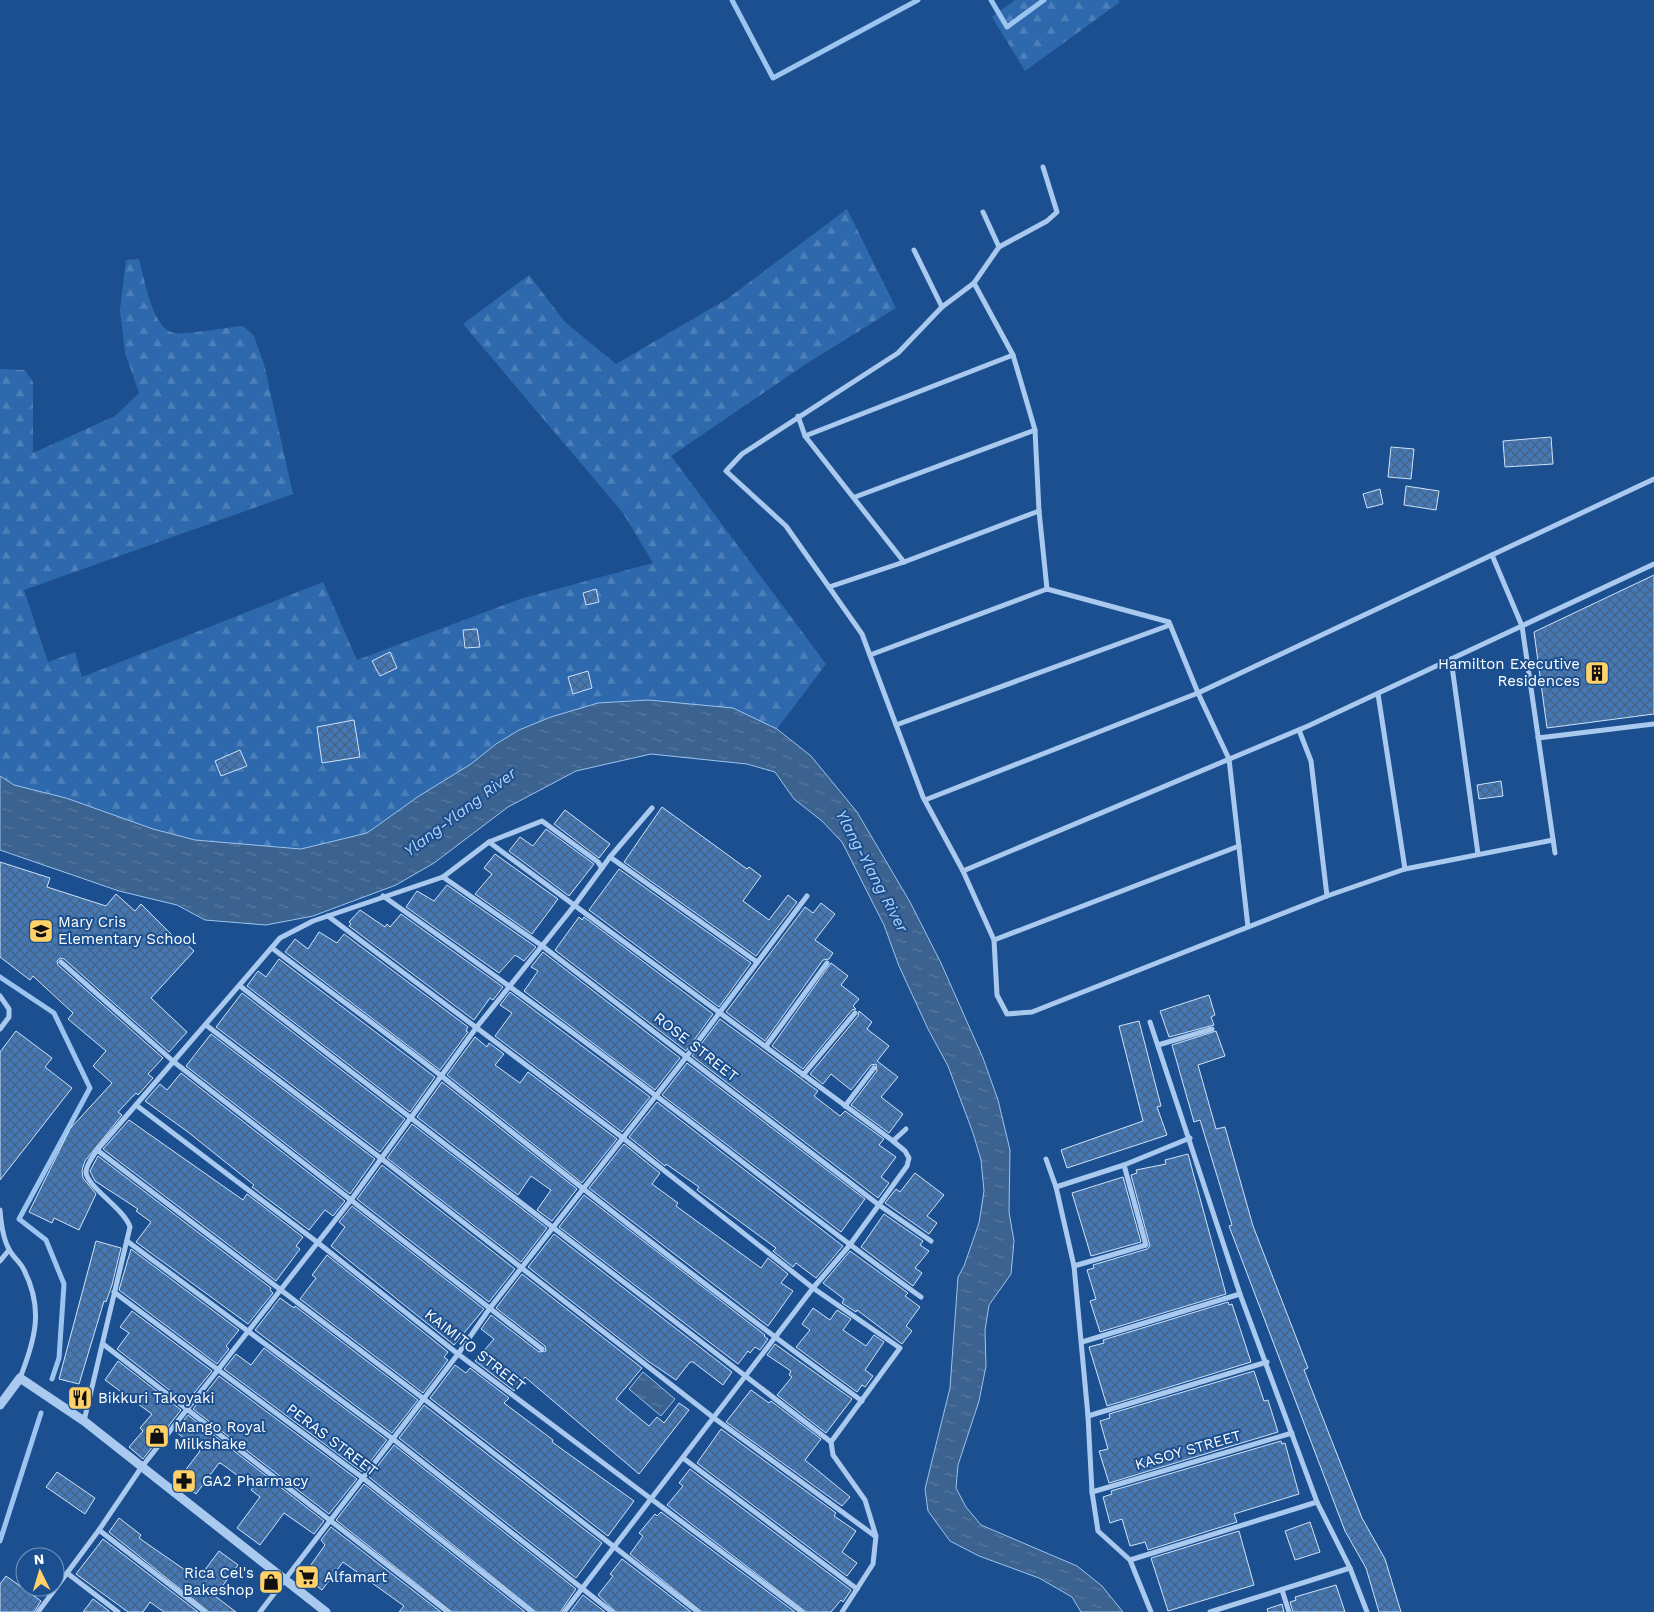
<svg xmlns="http://www.w3.org/2000/svg" width="1654" height="1612" viewBox="0 0 1654 1612" font-family="'Work Sans',sans-serif">
  <style>
    .forest { fill: url(#forest-firs) }
    .water { fill: url(#water-ripples); stroke: #9cc4f0 }
    .lines { fill: none; stroke-linecap: round; stroke-linejoin: round }
    .stream { stroke: #9cc4f0; stroke-width: 5 }
    .building { fill: url(#building-cross-hatch); stroke: #cfe3fa }
    .minor { stroke: #a9c9ee; stroke-width: 5 }
    .tertiary { stroke: #a9c9ee; stroke-width: 9 }
    .labels { text-anchor: middle; dominant-baseline: central; stroke-width: 4; stroke-linejoin: round; paint-order: stroke }
    .poi-label { font-size: 15px; fill: #fff; stroke: #1b4f8f; text-anchor: start }
    .street-label { font-size: 15px; fill: #fff; stroke: #1b4f8f }
    .water-label { font-size: 16px; font-style: italic; fill: #b5d3f5; stroke: #1b4f8f }
  </style>
  <defs>
    <pattern id="forest-firs" width="22" height="20" patternUnits="userSpaceOnUse" patternTransform="scale(1.25)"><rect width="22" height="20" fill="#2e69ad"/><path d="M5 1l3.5 6h-7zM16 11l3.5 6h-7z" fill="#4d80b9"/></pattern>
    <pattern id="water-ripples" width="26" height="14" patternUnits="userSpaceOnUse" patternTransform="scale(1.25)"><rect width="26" height="14" fill="#3c6290"/><path d="M2 4q2-2 4 0t4 0M15 11q2-2 4 0t4 0" fill="none" stroke="#597aa1"/></pattern>
    <pattern id="building-cross-hatch" width="8" height="8" patternUnits="userSpaceOnUse" patternTransform="scale(1.25)"><rect width="8" height="8" fill="#4478b7"/><path d="M0 0l8 8M0 8l8-8" fill="none" stroke="#486282"/></pattern>
  </defs>
  <rect width="100%" height="100%" fill="#1b4f8f"/>
  <g class="forest">
    <polygon points="1015,0 1118,0 1120,2 1025,71 992,17"/>
    <path d="M847,209L896,308L806,364L671,456L826,664L777,729L733,708L551,717L519,730L496,744L471,764L419,796L367,833L301,849L195,840L153,829L66,798L14,785L0,776V369L25,370L33,382V453L115,416L139,393L125,353L120,310L126,260L139,259C144,277 152,329 174,333C184,335 230,327 243,326L254,336L264,364L293,494L24,590L48,662L75,652L82,677L323,582L357,660L523,598L653,563L623,513L463,324L529,275L565,322L616,364L727,299Z"/>
  </g>
  <g class="water">
    <polygon points="648,700 733,708 777,729 811,756 857,812 910,902 941,963 983,1058 998,1100 1010,1150 1009,1212 1014,1241 1011,1274 989,1305 985,1330 986,1366 979,1401 958,1465 956,1488 966,1507 981,1525 1077,1566 1102,1586 1123,1612 1081,1612 1072,1597 1039,1578 979,1556 950,1541 928,1511 925,1489 950,1388 958,1277 964,1266 979,1223 984,1191 981,1160 973,1133 948,1066 928,1029 899,966 884,925 842,842 822,821 794,799 775,772 747,764 651,754 576,771 508,807 434,863 396,885 313,916 266,925 205,920 177,905 119,891 0,850 0,776 14,785 66,798 153,829 195,840 301,849 367,833 419,796 471,764 496,744 519,730 551,717 598,703"/>
    <polygon points="643,1372 675,1399 661,1416 629,1389"/>
  </g>
  <g class="lines">
    <g class="stream">
      <polyline points="732,0 773,78 918,0"/>
      <polyline points="991,0 1007,27 1044,0"/>
      <polyline points="0,977 54,1013 90,1088 19,1219 46,1240 64,1284 59,1358 52,1379"/>
      <polyline points="0,1541 41,1413"/>
    </g>
  </g>
  <g class="building">
    <polygon points="1551,437 1553,464 1505,467 1503,441"/>
    <polygon points="1391,447 1414,449 1411,479 1388,477"/>
    <polygon points="1406,486 1439,491 1436,510 1404,505"/>
    <polygon points="1380,489 1383,504 1367,508 1363,494"/>
    <polygon points="1654,575 1654,714 1547,728 1534,632"/>
    <polygon points="596,589 599,602 586,605 583,593"/>
    <polygon points="477,629 480,647 465,648 463,630"/>
    <polygon points="390,652 397,668 380,676 372,661"/>
    <polygon points="588,671 592,688 573,694 568,677"/>
    <polygon points="354,720 360,757 322,763 317,727"/>
    <polygon points="240,750 247,766 221,776 215,761"/>
    <polygon points="1501,781 1503,796 1479,799 1477,785"/>
    <polygon points="662,807 747,869 749,867 761,876 743,901 769,920 788,895 797,902 756,956 624,862"/>
    <polygon points="565,810 610,844 599,858 554,824"/>
    <polygon points="546,829 594,864 569,896 509,851 520,837 533,846"/>
    <polygon points="495,854 558,899 532,934 475,894 492,874 484,868"/>
    <polygon points="0,862 50,878 47,887 106,906 116,894 135,911 141,904 176,939 178,936 194,951 151,998 187,1032 169,1052 64,959 60,958 57,961 58,965 163,1058 148,1074 153,1078 138,1095 136,1093 118,1112 122,1115 85,1161 82,1170 83,1178 96,1194 79,1230 54,1218 52,1223 29,1212 70,1129 112,1083 93,1066 106,1051 68,1019 73,1013 33,976 30,980 0,957"/>
    <polygon points="619,869 751,963 719,1007 589,910"/>
    <polygon points="447,885 536,947 524,961 515,955 499,973 406,907 417,891 434,901"/>
    <polygon points="821,903 835,914 815,940 833,953 829,959 823,960 765,1041 726,1012 805,907 813,913"/>
    <polygon points="360,910 385,927 387,924 390,927 401,914 503,987 493,1000 490,998 474,1020 349,926 351,924 349,922"/>
    <polygon points="579,917 582,920 584,917 713,1014 686,1051 555,950"/>
    <polygon points="319,932 337,943 344,934 468,1027 466,1031 468,1032 440,1070 285,952 295,939 308,949"/>
    <polygon points="543,952 680,1058 655,1090 524,991 538,971 531,967"/>
    <polygon points="279,959 435,1077 410,1112 247,986 258,971 266,977"/>
    <polygon points="831,963 848,976 841,985 859,999 853,1006 856,1009 852,1010 803,1069 772,1046"/>
    <polygon points="510,992 650,1097 622,1132 495,1036 512,1013 500,1005"/>
    <polygon points="242,993 405,1119 380,1152 216,1027"/>
    <polygon points="1209,995 1215,1015 1211,1017 1214,1025 1169,1037 1160,1011"/>
    <polygon points="859,1011 872,1022 867,1029 889,1046 877,1061 898,1077 881,1097 903,1114 889,1133 851,1105 877,1071 876,1064 871,1065 851,1090 831,1074 823,1084 810,1074 858,1016"/>
    <polygon points="720,1019 818,1091 814,1096 840,1116 845,1111 884,1139 879,1145 896,1157 881,1177 889,1183 878,1198 692,1056"/>
    <polygon points="1139,1021 1161,1106 1157,1107 1167,1135 1067,1168 1061,1150 1143,1121 1119,1026"/>
    <polygon points="16,1031 52,1058 45,1067 72,1088 0,1180 0,1052"/>
    <polygon points="1216,1031 1225,1056 1198,1065 1216,1129 1225,1127 1253,1226 1308,1368 1304,1370 1362,1518 1385,1559 1401,1612 1379,1612 1366,1568 1345,1531 1229,1226 1232,1225 1200,1120 1194,1122 1172,1045"/>
    <polygon points="211,1034 375,1159 350,1194 186,1066"/>
    <polygon points="475,1037 487,1047 489,1043 504,1054 495,1065 520,1083 528,1072 617,1139 582,1183 447,1075"/>
    <polygon points="687,1063 865,1199 841,1232 662,1095"/>
    <polygon points="181,1073 345,1201 333,1216 325,1210 309,1230 252,1187 254,1185 188,1132 145,1101 160,1084 167,1090"/>
    <polygon points="442,1082 577,1189 552,1221 537,1210 551,1190 531,1176 518,1195 417,1117"/>
    <polygon points="657,1102 843,1246 816,1278 796,1263 793,1267 773,1251 776,1248 697,1190 699,1187 666,1164 665,1166 629,1137"/>
    <polygon points="129,1120 243,1200 247,1194 303,1237 296,1246 300,1249 276,1281 103,1149"/>
    <polygon points="412,1124 547,1228 521,1262 387,1158"/>
    <polygon points="624,1144 660,1173 652,1184 678,1203 676,1206 761,1268 768,1258 788,1274 781,1283 793,1291 768,1326 589,1188"/>
    <polygon points="1188,1154 1226,1294 1100,1332 1090,1301 1096,1299 1087,1270 1094,1268 1093,1265 1147,1249 1150,1246 1131,1175 1137,1173 1136,1170 1166,1164 1165,1160"/>
    <polygon points="98,1156 271,1288 270,1290 273,1293 248,1324 136,1242 151,1222 136,1211 138,1209 95,1181 90,1171"/>
    <polygon points="382,1165 515,1269 489,1302 357,1199"/>
    <polygon points="915,1173 944,1195 927,1216 937,1223 929,1234 885,1203 896,1189 900,1192"/>
    <polygon points="1123,1177 1141,1242 1091,1256 1072,1193"/>
    <polygon points="584,1195 765,1335 764,1336 768,1339 760,1350 755,1347 750,1353 748,1351 738,1364 559,1227"/>
    <polygon points="352,1206 484,1309 454,1345 331,1246 345,1227 339,1222"/>
    <polygon points="884,1214 923,1241 920,1245 929,1251 915,1268 922,1273 913,1286 861,1247"/>
    <polygon points="554,1234 732,1372 723,1385 693,1362 690,1362 676,1380 648,1361 528,1267"/>
    <polygon points="96,1241 121,1248 112,1285 106,1302 104,1301 79,1384 59,1379"/>
    <polygon points="131,1249 239,1330 226,1346 229,1349 217,1364 119,1290"/>
    <polygon points="850,1251 908,1293 905,1296 920,1307 906,1326 912,1331 902,1344 857,1310 856,1312 842,1303 844,1299 823,1283"/>
    <polygon points="327,1255 448,1352 444,1357 448,1360 423,1393 300,1299 316,1278 312,1275"/>
    <polygon points="522,1274 642,1368 616,1399 649,1426 657,1417 664,1423 679,1403 689,1410 639,1474 525,1377 514,1391 475,1361 494,1339 481,1329 491,1315 539,1352 546,1351 545,1346 496,1308"/>
    <polygon points="280,1298 294,1308 295,1306 418,1400 392,1433 255,1330"/>
    <polygon points="1228,1302 1229,1305 1232,1304 1251,1362 1107,1406 1089,1347 1104,1343 1103,1340"/>
    <polygon points="813,1308 830,1320 837,1310 851,1319 843,1330 866,1346 874,1335 884,1342 865,1370 873,1376 865,1387 862,1385 857,1392 796,1347 810,1330 802,1324"/>
    <polygon points="132,1311 212,1371 186,1403 117,1349 129,1333 120,1327"/>
    <polygon points="775,1344 852,1399 826,1433 777,1395 792,1377 789,1375 791,1371 767,1355"/>
    <polygon points="264,1348 387,1440 362,1472 224,1369 236,1354 251,1365"/>
    <polygon points="118,1361 181,1410 143,1459 129,1447 143,1431 140,1428 152,1414 105,1380"/>
    <polygon points="455,1365 466,1373 470,1368 509,1398 504,1403 553,1440 552,1442 634,1501 608,1536 430,1398"/>
    <polygon points="1254,1371 1264,1401 1268,1400 1278,1432 1109,1483 1099,1451 1108,1449 1100,1421 1110,1418 1109,1414"/>
    <polygon points="219,1376 357,1479 329,1514 193,1409"/>
    <polygon points="751,1390 769,1403 771,1401 821,1439 805,1460 850,1497 842,1506 726,1422"/>
    <polygon points="424,1405 602,1543 576,1578 399,1438"/>
    <polygon points="188,1415 324,1521 314,1534 284,1513 260,1545 237,1528 260,1497 251,1490 253,1487 222,1464 219,1463 196,1494 178,1480 200,1451 175,1431"/>
    <polygon points="721,1429 836,1513 834,1516 856,1531 842,1552 857,1563 847,1576 697,1463"/>
    <polygon points="1281,1441 1282,1444 1285,1443 1299,1494 1234,1514 1237,1522 1148,1550 1145,1542 1130,1546 1122,1519 1110,1523 1103,1497 1112,1494 1111,1491"/>
    <polygon points="394,1445 576,1589 560,1612 536,1612 369,1477"/>
    <polygon points="690,1469 851,1590 843,1602 841,1600 831,1612 806,1612 667,1505 683,1486 679,1483"/>
    <polygon points="57,1472 95,1498 85,1514 46,1487"/>
    <polygon points="364,1484 525,1612 452,1612 336,1520"/>
    <polygon points="661,1512 795,1612 702,1612 630,1554 643,1536 639,1533 655,1514 657,1516"/>
    <polygon points="119,1518 141,1535 139,1538 198,1579 219,1551 238,1565 215,1596 236,1612 209,1612 109,1532"/>
    <polygon points="1310,1522 1320,1552 1295,1560 1285,1531"/>
    <polygon points="331,1527 441,1612 399,1612 404,1606 343,1562 322,1590 303,1576 325,1545 321,1540"/>
    <polygon points="1239,1531 1254,1585 1168,1611 1151,1558"/>
    <polygon points="103,1539 198,1612 164,1612 150,1602 143,1612 128,1612 76,1574"/>
    <polygon points="622,1559 691,1612 616,1612 598,1595 613,1576 610,1574"/>
    <polygon points="6,1576 41,1601 34,1612 0,1612 0,1584"/>
    <polygon points="1336,1585 1345,1612 1293,1612 1290,1602 1296,1600 1295,1597"/>
    <polygon points="583,1595 605,1612 570,1612"/>
    <polygon points="93,1599 109,1611 109,1612 83,1612"/>
    <polygon points="1282,1604 1284,1612 1268,1612 1267,1609"/>
  </g>
  <g class="lines">
    <g class="minor">
      <polyline points="1043,167 1057,212 1047,221 999,247 974,283 1013,355 1035,430 1039,511 1047,589 1169,622 1198,693 1654,479"/>
      <polyline points="983,212 999,247"/>
      <polyline points="914,250 942,307"/>
      <polyline points="974,283 942,307 898,353 742,454 726,471 786,526 862,634 923,797 963,871 994,940 997,995 1007,1014 1032,1012 1327,896 1405,869"/>
      <polyline points="798,416 805,436 904,562"/>
      <polyline points="805,436 1013,355"/>
      <polyline points="855,497 1035,430"/>
      <polyline points="1492,555 1522,626 1555,853"/>
      <polyline points="829,587 904,562 1039,511"/>
      <polyline points="870,655 1047,589"/>
      <polyline points="1451,659 1478,854"/>
      <polyline points="1378,694 1405,869 1553,840"/>
      <polyline points="896,725 1170,625"/>
      <polyline points="1299,730 1311,761 1327,896"/>
      <polyline points="1538,738 1654,724"/>
      <polyline points="925,800 1198,693 1229,759 1248,927"/>
      <polyline points="489,842 893,1141 905,1151 909,1158 907,1166 849,1246 813,1288 564,1612"/>
      <polyline points="610,857 757,962"/>
      <polyline points="963,871 1308,726 1654,564"/>
      <polyline points="443,877 541,945 879,1205 931,1241"/>
      <path d="M383,896C475,961 566,1026 655,1095C744,1162 830,1232 921,1297"/>
      <polyline points="328,916 623,1138 813,1288 900,1348 831,1442 833,1455 865,1500 876,1536 873,1564 842,1612"/>
      <polyline points="994,940 1239,846"/>
      <path d="M272,948C329,991 388,1034 444,1078C582,1188 719,1298 862,1401"/>
      <polyline points="61,962 174,1062 542,1349"/>
      <polyline points="240,986 831,1442"/>
      <polyline points="0,996 9,1009 9,1017 0,1029"/>
      <polyline points="1150,1022 1240,1294 1317,1502 1350,1568 1367,1612"/>
      <polyline points="206,1025 382,1159 714,1418 875,1536"/>
      <polyline points="1158,1045 1212,1029"/>
      <polyline points="766,1046 827,963"/>
      <polyline points="803,1075 855,1013"/>
      <polyline points="136,1105 317,1242 458,1354 802,1612"/>
      <polyline points="845,1106 874,1068"/>
      <polyline points="893,1141 906,1129"/>
      <polyline points="97,1150 424,1399 698,1612"/>
      <polyline points="1046,1159 1056,1187 1074,1266 1088,1416 1092,1492 1098,1531 1130,1560 1151,1612"/>
      <polyline points="1056,1187 1124,1165 1190,1138"/>
      <path d="M0,1210C1,1223 3,1240 10,1251C14,1258 21,1263 24,1270C44,1309 35,1340 20,1378"/>
      <polyline points="127,1241 393,1439 612,1612"/>
      <polyline points="0,1261 9,1250"/>
      <polyline points="1074,1266 1146,1245 1124,1165"/>
      <polyline points="114,1292 363,1478 532,1612"/>
      <polyline points="1082,1342 1240,1294"/>
      <polyline points="103,1344 448,1612"/>
      <polyline points="1088,1416 1267,1362"/>
      <path d="M84,1421L130,1227C124,1208 85,1186 86,1171C87,1164 93,1156 97,1150L280,938L313,921L443,877L489,842L542,821L598,862L602,868"/>
      <polyline points="683,1458 857,1589"/>
      <polyline points="1092,1492 1292,1433"/>
      <polyline points="99,1530 205,1612"/>
      <polyline points="1130,1560 1317,1502"/>
      <polyline points="67,1573 118,1612"/>
      <polyline points="1282,1590 1289,1612"/>
      <polyline points="38,1612 99,1530 141,1468 351,1200 476,1028 574,906 610,857 652,808"/>
      <polyline points="260,1612 458,1354 490,1308 687,1056 807,896"/>
      <polyline points="1210,1612 1350,1568"/>
    </g>
    <polyline class="tertiary" points="0,1405 20,1378 84,1421 326,1612"/>
  </g>
  <defs>
    <symbol id="building-square" viewBox="-11 -11 22 22"><rect x="-9" y="-9" width="18" height="18" rx="4" fill="#ffd166" stroke="#1b4f8f"/><path d="M-4-6H4V6H1V3H-1V6H-4ZM-2.5-4.3h1.7v1.8h-1.7ZM.8-4.3h1.7v1.8H.8ZM-2.5-1h1.7V.8h-1.7ZM.8-1h1.7V.8H.8Z" fill="#111"/></symbol>
    <symbol id="school-square" viewBox="-11 -11 22 22"><rect x="-9" y="-9" width="18" height="18" rx="4" fill="#ffd166" stroke="#1b4f8f"/><path d="M0-5L7-2L0 1L-7-2ZM-4 1L0 2.5L4 1V4Q0 6-4 4Z" fill="#111"/></symbol>
    <symbol id="restaurant-square" viewBox="-11 -11 22 22"><rect x="-9" y="-9" width="18" height="18" rx="4" fill="#ffd166" stroke="#1b4f8f"/><path d="M-5-6h1v4h1v-4h1v4h1v-4h1v5L-1.5 .5V6h-2V.5L-5-1ZM5-6V6H3V1.5H1.5Q1.5-4 5-6Z" fill="#111"/></symbol>
    <symbol id="shop-square" viewBox="-11 -11 22 22"><rect x="-9" y="-9" width="18" height="18" rx="4" fill="#ffd166" stroke="#1b4f8f"/><path d="M-5-2.5h2.3a2.7 3.5 0 0 1 5.4 0H5L5.5 6h-11ZM-1.5-2.5h3a1.5 2.3 0 0 0-3 0Z" fill="#111"/></symbol>
    <symbol id="pharmacy-square" viewBox="-11 -11 22 22"><rect x="-9" y="-9" width="18" height="18" rx="4" fill="#ffd166" stroke="#1b4f8f"/><path d="M-2-6h4v4h4v4h-4v4h-4v-4h-4v-4h4Z" fill="#111"/></symbol>
    <symbol id="supermarket-square" viewBox="-11 -11 22 22"><rect x="-9" y="-9" width="18" height="18" rx="4" fill="#ffd166" stroke="#1b4f8f"/><path d="M-6-5.5h2.5l.6 2H6L4.5 2H-2.5L-4.4-4H-6ZM-1.5 3.2a1.3 1.3 0 1 0 .1 0ZM3 3.2a1.3 1.3 0 1 0 .1 0Z" fill="#111"/></symbol>
  </defs>
  <g fill-rule="evenodd">
    <use href="#building-square" x="1583" y="659" width="28" height="28"/>
    <use href="#school-square" x="27" y="917" width="28" height="28"/>
    <use href="#restaurant-square" x="66" y="1384" width="28" height="28"/>
    <use href="#shop-square" x="143" y="1422" width="28" height="28"/>
    <use href="#pharmacy-square" x="170" y="1467" width="28" height="28"/>
    <use href="#supermarket-square" x="293" y="1563" width="28" height="28"/>
    <use href="#shop-square" x="257" y="1568" width="28" height="28"/>
  </g>
  <g class="labels">
    <g class="poi-label">
      <text x="1580" y="664" text-anchor="end">Hamilton Executive<tspan x="1580" dy="17">Residences</tspan></text>
      <text x="58" y="922">Mary Cris<tspan x="58" dy="17">Elementary School</tspan></text>
      <text x="98" y="1398">Bikkuri Takoyaki</text>
      <text x="174" y="1427">Mango Royal<tspan x="174" dy="17">Milkshake</tspan></text>
      <text x="202" y="1481">GA2 Pharmacy</text>
      <text x="254" y="1573" text-anchor="end">Rica Cel's<tspan x="254" dy="17">Bakeshop</tspan></text>
      <text x="324" y="1577">Alfamart</text>
    </g>
    <g class="street-label">
      <text transform="translate(696 1047) rotate(38)">ROSE STREET</text>
      <text transform="translate(475 1350) rotate(38)">KAIMITO STREET</text>
      <text transform="translate(332 1440) rotate(37)">PERAS STREET</text>
      <text transform="translate(1188 1450) rotate(-16)">KASOY STREET</text>
    </g>
    <g class="water-label">
      <text transform="translate(460 812) rotate(-37)">Ylang-Ylang River</text>
      <text transform="translate(872 871) rotate(62)">Ylang-Ylang River</text>
    </g>
  </g>
  <g transform="translate(40 1572) rotate(355)"><circle r="24" fill="#1b4f8f" stroke="#7695bc"/>
  <path d="M0-4L9 19L0 12L-9 19Z" fill="#ffd166"/>
  <text y="-8" font-size="14" font-weight="bold" text-anchor="middle" fill="#ffffff">N</text>
  </g>
</svg>
